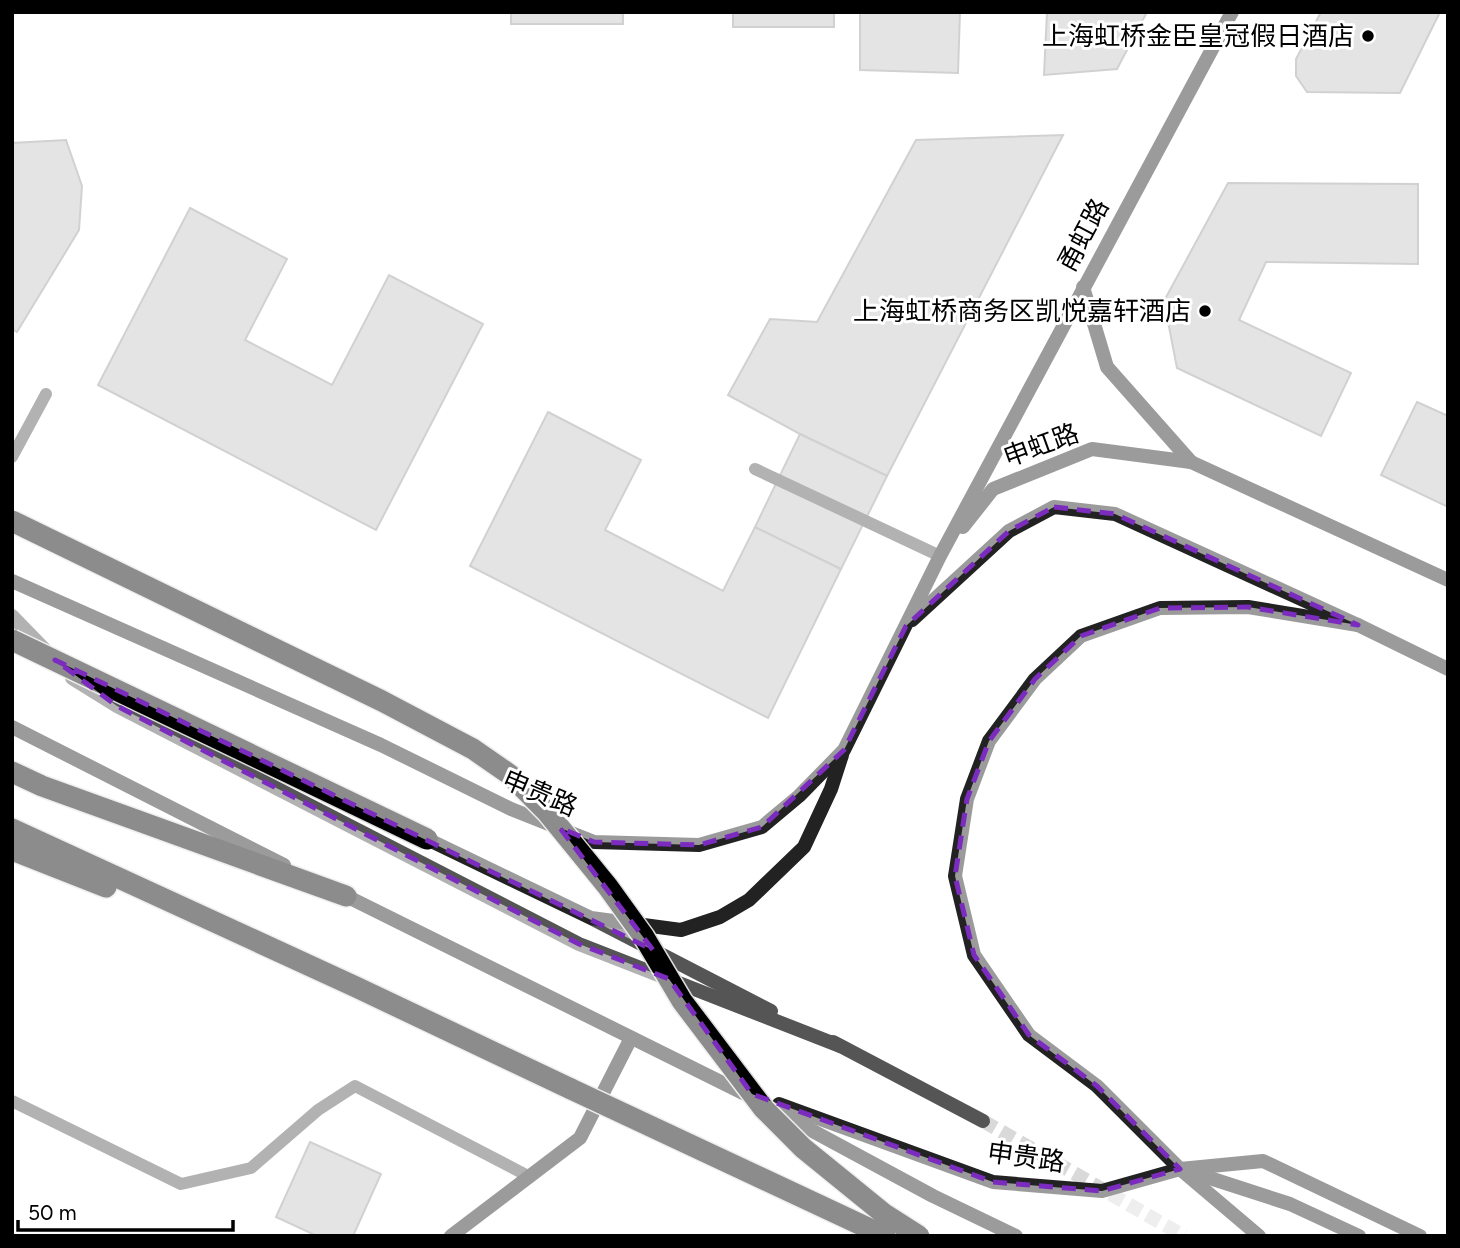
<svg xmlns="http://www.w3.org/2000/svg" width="1460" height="1248" viewBox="0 0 1460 1248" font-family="Figtree,'Noto Sans SC',sans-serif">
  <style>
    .building { fill: #c4c4c4; stroke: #999; stroke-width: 2 }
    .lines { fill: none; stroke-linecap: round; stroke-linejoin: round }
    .street-tunnel { stroke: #d9d9d9; stroke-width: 14; stroke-dasharray: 14 7; stroke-linecap: butt }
    .highway-casing { stroke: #dbdbdb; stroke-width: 24 }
    .lane { stroke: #555; stroke-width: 12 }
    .street { stroke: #555; stroke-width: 14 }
    .secondary { stroke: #222; stroke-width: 14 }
    .highway { stroke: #000; stroke-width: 21 }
    .highway-bridge-casing { stroke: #dbdbdb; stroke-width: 24; stroke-linecap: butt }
    .highway-bridge { stroke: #000; stroke-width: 21 }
    .marked { fill: none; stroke: #7b2cbf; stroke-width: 5; stroke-dasharray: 14 9; stroke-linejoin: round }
    .poi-dot { fill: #000; stroke: #fff; stroke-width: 2.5 }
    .labels { text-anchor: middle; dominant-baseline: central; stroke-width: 6; stroke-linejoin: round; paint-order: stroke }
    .poi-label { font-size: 26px; fill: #000; stroke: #fff; text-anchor: end }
    .street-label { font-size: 26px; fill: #000; stroke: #fff }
  </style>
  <rect width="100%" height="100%" fill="#fff"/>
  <g class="building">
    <rect x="511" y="12" width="112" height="12"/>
    <rect x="733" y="12" width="101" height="15"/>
    <polygon points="860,12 960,12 958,73 860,70"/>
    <polygon points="1047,12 1147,12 1117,69 1044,75"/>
    <polygon points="1321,12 1440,12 1400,93 1307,92 1296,76 1296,59"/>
    <polygon points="1063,135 887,476 800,434 728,395 770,319 817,322 916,140"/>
    <polygon points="66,140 82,186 79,230 17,332 12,329 12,143"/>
    <polygon points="1228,183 1418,184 1418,264 1266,262 1239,320 1351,373 1321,436 1177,368 1164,301"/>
    <polygon points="190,208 287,259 245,340 332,385 389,275 483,324 376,530 98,385"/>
    <polygon points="1417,402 1448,416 1448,507 1381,475"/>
    <polygon points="548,412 641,460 605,530 723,591 755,527 841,569 768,718 470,566"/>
    <polygon points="800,434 887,476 841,569 755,527"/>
    <polygon points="310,1142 381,1174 353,1236 317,1236 276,1217"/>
  </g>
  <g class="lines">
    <polyline class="street-tunnel" points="983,1121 1184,1236"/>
    <defs>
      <g id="highway">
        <polyline points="12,772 42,786 346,896"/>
        <polyline points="12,829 356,987 571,1089"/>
        <polyline points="12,850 106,887"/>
      </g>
    </defs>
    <use href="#highway" class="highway-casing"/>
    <g class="lane">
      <polyline points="12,457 46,394"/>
      <polyline points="755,469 940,556"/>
      <polyline points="12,1101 181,1184 251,1168 318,1110 355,1086 530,1177"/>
    </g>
    <g class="street">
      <polyline points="12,616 46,651"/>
      <polyline points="72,678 117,706 579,944 840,1046"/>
      <polyline points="593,919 771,1011"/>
      <polyline points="833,1042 983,1121"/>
    </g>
    <g class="secondary">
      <polyline points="1083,287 1107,367 1191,462"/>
      <polyline points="963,527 993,489 1092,449 1191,462 1448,580"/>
      <polyline points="12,581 381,745 511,809 594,842 699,845 762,827 799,796 844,750 940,556 1232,12"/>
      <polyline points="912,620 1009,531 1054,507 1115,514 1358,625 1448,669"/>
      <polyline points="12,727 284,865"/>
      <polyline points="427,839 591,918 681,930 720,917 749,900 804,847 831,789 842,755"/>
      <polyline points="340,893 751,1097"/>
      <polyline points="779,1104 993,1182 1102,1191 1180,1169 1263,1161 1420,1236"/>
      <polyline points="772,1109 933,1196 1016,1236"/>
      <polyline points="1188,1171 1290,1204 1359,1236"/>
      <polyline points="451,1236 580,1138 631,1038"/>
      <polyline points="1259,1236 1180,1169 1097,1086 1029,1035 974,955 955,876 967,799 989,741 1035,679 1081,636 1160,608 1248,607 1358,625"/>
    </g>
    <use href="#highway" class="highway"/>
    <defs>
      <g id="highway-bridge">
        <polyline points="12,521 382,701 473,749 509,774 547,812 608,887 644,937 682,1001 763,1108 803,1148 883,1213 919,1236"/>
        <polyline points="12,640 427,839"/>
        <polyline points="571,1089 885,1236"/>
      </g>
    </defs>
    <use href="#highway-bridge" class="highway-bridge-casing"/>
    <use href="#highway-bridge" class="highway-bridge"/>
  </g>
  <path d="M0 0H1460V1248H0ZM1054,507L1115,514L1358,625L1248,607L1160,608L1081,636L1035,679L989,741L967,799L955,876L974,955L1029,1035L1097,1086L1180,1169L1102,1191L993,1182L752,1094L669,979L579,944L117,706L55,660L653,950L560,828L594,842L699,845L762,827L844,750L906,626L1009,531Z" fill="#fff" fill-opacity=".55" fill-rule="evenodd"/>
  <path class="marked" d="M1054,507L1115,514L1358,625L1248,607L1160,608L1081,636L1035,679L989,741L967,799L955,876L974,955L1029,1035L1097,1086L1180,1169L1102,1191L993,1182L752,1094L669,979L579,944L117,706L55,660L653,950L560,828L594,842L699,845L762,827L844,750L906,626L1009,531Z"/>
  <g class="poi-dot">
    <circle cx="1368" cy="36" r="7"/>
    <circle cx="1205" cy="311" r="7"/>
  </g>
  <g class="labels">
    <g class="poi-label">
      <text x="1354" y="36">上海虹桥金臣皇冠假日酒店</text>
      <text x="1191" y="311">上海虹桥商务区凯悦嘉轩酒店</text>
    </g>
    <g class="street-label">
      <text transform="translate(1083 235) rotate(-62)">甬虹路</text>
      <text transform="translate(1041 445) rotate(-20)">申虹路</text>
      <text transform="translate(540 793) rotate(23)">申贵路</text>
      <text transform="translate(1026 1157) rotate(8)">申贵路</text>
    </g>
  </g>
  <rect width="1460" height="1248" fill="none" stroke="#000000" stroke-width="28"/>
  <path d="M18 1220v10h215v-10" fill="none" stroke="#000000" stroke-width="3.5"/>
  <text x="28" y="1220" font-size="21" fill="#000000" stroke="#ffffff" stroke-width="5" paint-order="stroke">50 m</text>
</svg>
